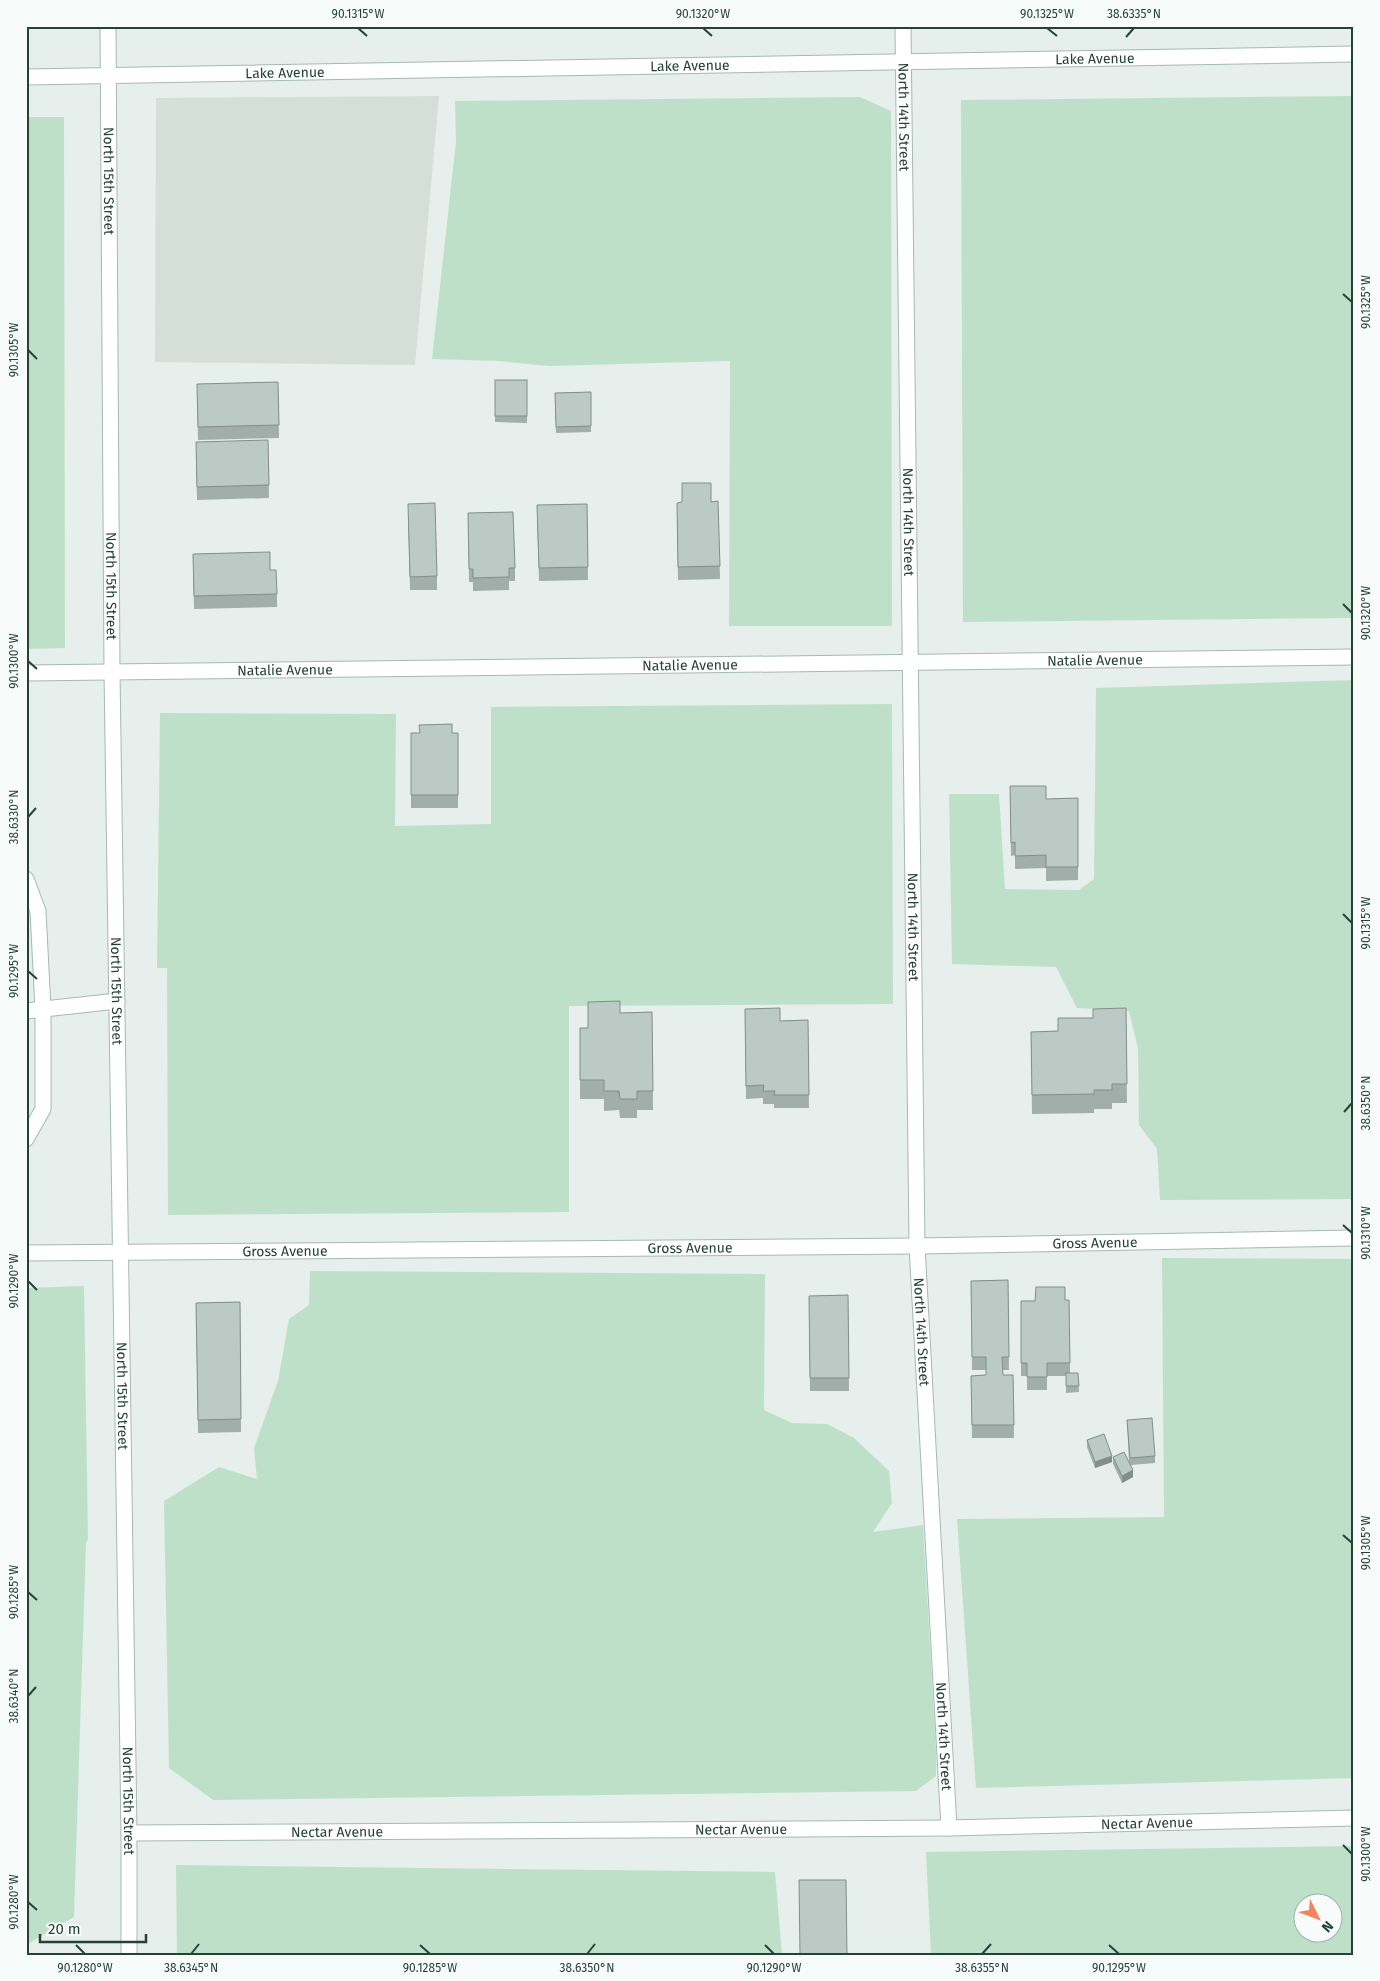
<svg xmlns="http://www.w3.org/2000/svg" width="1380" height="1981" viewBox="0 0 1380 1981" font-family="'Fira Sans',sans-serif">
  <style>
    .built { fill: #d4dfda }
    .green { fill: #bfe0c8; fill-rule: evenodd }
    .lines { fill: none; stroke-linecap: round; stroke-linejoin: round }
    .minor-casing { stroke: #a8b8b2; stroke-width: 17 }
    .minor { stroke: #fff; stroke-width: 15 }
    .wall { fill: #a1aea9 }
    .shaded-wall { fill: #838d89 }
    .building { fill: #bbcac4; stroke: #838d89 }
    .ticks { fill: none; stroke: #24423a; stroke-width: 2 }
    .labels { text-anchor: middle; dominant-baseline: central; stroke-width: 4.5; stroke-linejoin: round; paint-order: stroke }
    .street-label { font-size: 14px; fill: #24423a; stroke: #f7fbf9 }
    .neatline { fill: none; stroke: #24423a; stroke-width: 2 }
    .ticks-label { font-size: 12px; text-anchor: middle; fill: #24423a }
  </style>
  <rect width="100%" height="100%" fill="#e6efeb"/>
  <polygon class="built" points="439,96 415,365 155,362 156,98"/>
  <g class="green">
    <polygon points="1354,96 1354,618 963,622 961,100"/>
    <polygon points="860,97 891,111 892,626 729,626 730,361 549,366 499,361 432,359 456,141 455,101"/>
    <polygon points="26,117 64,117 65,648 26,649"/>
    <polygon points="1354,680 1354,1199 1160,1200 1157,1149 1139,1125 1138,1049 1129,1011 1077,1008 1056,967 952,964 949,794 999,794 1005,889 1079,890 1094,879 1096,688"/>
    <polygon points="892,704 893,1004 569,1006 569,1212 168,1215 167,968 157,968 160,713 396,714 395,826 491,824 491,707"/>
    <polygon points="1162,1258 1354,1259 1354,1778 976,1788 957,1519 1164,1517"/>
    <polygon points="310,1271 765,1274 764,1410 792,1423 827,1424 854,1438 889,1471 892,1503 873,1532 923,1525 936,1750 936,1776 916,1791 213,1800 169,1768 164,1501 219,1467 257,1479 254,1448 278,1381 289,1319 309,1305"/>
    <polygon points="84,1286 88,1539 86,1543 74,1917 26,1945 26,1288"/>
    <path d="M1354,1846V1955H931L926,1852ZM1302,1904H1332V1934H1302Z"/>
    <polygon points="176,1865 775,1872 782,1955 177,1955"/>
  </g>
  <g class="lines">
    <defs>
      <g id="minor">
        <path id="s1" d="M108,26L112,672L129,1833V1955"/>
        <path id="s2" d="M903,26L917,1246L949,1828"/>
        <path id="s3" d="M26,77L1354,54"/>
        <path id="s4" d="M26,673L1354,657"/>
        <polyline points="26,879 38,911 43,1009 43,1109 26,1139"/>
        <polyline points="26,1011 117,1001"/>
        <path id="s5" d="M26,1253L917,1246L1354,1238"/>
        <path id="s6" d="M129,1833L949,1828L1354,1818"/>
      </g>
    </defs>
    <use href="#minor" class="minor-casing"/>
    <use href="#minor" class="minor"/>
  </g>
  <g class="wall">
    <polygon points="495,380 527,380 527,423 495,422"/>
    <polygon points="278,382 279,438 198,440 197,397"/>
    <polygon points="591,392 591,432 556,433 555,393"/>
    <polygon points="268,440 269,498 197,500 196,455"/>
    <polygon points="718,501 720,579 678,580 677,516 711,502"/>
    <polygon points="587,504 588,580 539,581 537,518"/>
    <polygon points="468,513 515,568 515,581 509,581 509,590 473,591 473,582 469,582"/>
    <polygon points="408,517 437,576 437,590 410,590"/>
    <polygon points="193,554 270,570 277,594 277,607 194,609"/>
    <rect x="411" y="733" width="47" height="75"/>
    <polygon points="1010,786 1046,799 1078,798 1078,880 1046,881 1046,868 1015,869 1015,855 1011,856"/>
    <polygon points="1126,1008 1127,1103 1112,1103 1112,1109 1094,1109 1094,1113 1032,1114 1031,1032 1058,1031 1058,1018 1093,1018"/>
    <polygon points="745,1009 780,1021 808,1020 809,1108 774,1108 774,1104 763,1104 763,1098 746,1099"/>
    <polygon points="652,1012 653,1110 637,1110 637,1118 620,1118 619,1110 604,1111 604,1099 580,1099 580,1028 588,1028 620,1013"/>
    <polygon points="1008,1280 1009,1370 1003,1370 1003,1375 1013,1375 1014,1438 972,1438 971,1376 986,1375 986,1370 972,1370 971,1281"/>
    <polygon points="848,1295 849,1391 810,1391 809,1296"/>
    <polygon points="1065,1300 1069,1300 1070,1373 1078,1373 1079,1392 1066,1393 1066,1376 1047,1376 1047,1390 1027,1390 1027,1376 1021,1376 1021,1301"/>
    <polygon points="240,1302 241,1432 198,1433 196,1303"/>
    <polygon points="1127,1420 1155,1456 1155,1463 1131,1465 1133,1477 1122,1483 1113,1464 1113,1457 1129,1462"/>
    <polygon points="1087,1440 1112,1462 1095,1468 1087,1447"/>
  </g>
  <g class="shaded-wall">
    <polygon points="1112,1456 1112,1462 1095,1468 1095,1462"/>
    <polygon points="1133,1470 1133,1477 1122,1483 1122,1476"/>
  </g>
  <g class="building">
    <rect x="495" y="380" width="32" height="36"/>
    <polygon points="278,382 279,425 198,427 197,384"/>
    <polygon points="591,392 591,426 556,427 555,393"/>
    <polygon points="268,440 269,485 197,487 196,442"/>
    <polygon points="682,483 711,483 711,502 718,501 720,566 678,567 677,503 682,502"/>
    <polygon points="435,503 437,576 410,577 408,504"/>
    <polygon points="587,504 588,567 539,568 537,505"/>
    <polygon points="513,512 515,568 509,568 509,577 473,578 473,569 469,569 468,513"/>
    <polygon points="270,552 270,570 276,570 277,594 194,596 193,554"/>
    <polygon points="452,724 452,733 458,733 458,795 411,795 411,733 420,733 419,725"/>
    <polygon points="1010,786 1046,786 1046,799 1078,798 1078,867 1046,867 1046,855 1015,856 1015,842 1011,843"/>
    <polygon points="620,1001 620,1013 652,1012 653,1091 637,1091 637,1099 620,1099 619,1091 604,1091 604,1080 580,1080 580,1028 588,1028 588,1002"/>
    <polygon points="780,1008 780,1021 808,1020 809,1095 774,1095 775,1091 763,1091 764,1085 746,1086 745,1009"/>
    <polygon points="1126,1008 1127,1084 1112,1084 1112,1090 1094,1090 1094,1094 1032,1095 1031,1032 1058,1031 1058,1018 1093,1018 1093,1009"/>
    <polygon points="1008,1280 1009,1357 1002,1357 1003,1375 1013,1375 1014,1425 972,1425 971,1376 986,1375 986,1357 972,1357 971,1281"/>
    <polygon points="1036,1287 1065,1287 1065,1300 1069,1300 1070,1363 1047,1363 1047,1377 1027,1377 1027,1363 1021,1363 1021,1301 1035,1301"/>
    <polygon points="848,1295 849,1378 810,1378 809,1296"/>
    <polygon points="240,1302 241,1419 198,1420 196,1303"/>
    <polygon points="1066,1373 1078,1373 1079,1386 1066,1386"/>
    <polygon points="1152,1418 1155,1456 1130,1458 1127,1420"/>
    <polygon points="1104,1434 1112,1456 1095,1462 1087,1440"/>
    <polygon points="1124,1452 1133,1470 1122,1476 1113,1457"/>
    <polygon points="799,1880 846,1880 847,1955 800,1955"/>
  </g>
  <path class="ticks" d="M358,28L367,36M703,28L712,36M1047,28L1057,36M1126,37L1134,28M1343,294L1352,302M28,350L37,359M1343,604L1352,613M28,661L37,669M28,817L36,808M1343,914L1352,923M28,971L37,979M1344,1112L1352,1103M1343,1225L1352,1233M28,1281L37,1290M1343,1535L1352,1543M28,1592L37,1600M28,1696L36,1687M1343,1845L1352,1854M28,1902L37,1910M76,1945L85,1954M420,1945L430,1954M765,1945L774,1954M1109,1945L1119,1954M191,1954L199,1944M587,1954L595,1944M982,1954L991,1944"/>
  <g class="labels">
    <g class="street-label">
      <text stroke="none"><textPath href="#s3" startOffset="1069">Lake Avenue</textPath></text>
      <text stroke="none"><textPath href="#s3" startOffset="664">Lake Avenue</textPath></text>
      <text stroke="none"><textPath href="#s3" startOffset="259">Lake Avenue</textPath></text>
      <text stroke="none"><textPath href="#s2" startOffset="91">North 14th Street</textPath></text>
      <text stroke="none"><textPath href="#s1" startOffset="155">North 15th Street</textPath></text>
      <text stroke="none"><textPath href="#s2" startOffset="496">North 14th Street</textPath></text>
      <text stroke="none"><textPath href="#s1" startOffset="560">North 15th Street</textPath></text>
      <text stroke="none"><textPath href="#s4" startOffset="1069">Natalie Avenue</textPath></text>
      <text stroke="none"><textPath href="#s4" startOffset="664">Natalie Avenue</textPath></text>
      <text stroke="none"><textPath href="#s4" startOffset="259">Natalie Avenue</textPath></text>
      <text stroke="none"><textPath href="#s2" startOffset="901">North 14th Street</textPath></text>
      <text stroke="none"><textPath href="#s1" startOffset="965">North 15th Street</textPath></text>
      <text stroke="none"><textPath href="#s5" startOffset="1069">Gross Avenue</textPath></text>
      <text stroke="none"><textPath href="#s5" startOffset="664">Gross Avenue</textPath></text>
      <text stroke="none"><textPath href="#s5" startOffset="259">Gross Avenue</textPath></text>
      <text stroke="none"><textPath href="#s2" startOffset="1306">North 14th Street</textPath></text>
      <text stroke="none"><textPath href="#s1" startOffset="1370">North 15th Street</textPath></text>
      <text stroke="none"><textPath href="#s2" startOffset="1711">North 14th Street</textPath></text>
      <text stroke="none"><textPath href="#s1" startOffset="1775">North 15th Street</textPath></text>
      <text stroke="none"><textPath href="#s6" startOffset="1018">Nectar Avenue</textPath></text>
      <text stroke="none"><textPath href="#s6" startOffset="612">Nectar Avenue</textPath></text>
      <text stroke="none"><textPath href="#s6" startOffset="208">Nectar Avenue</textPath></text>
    </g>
  </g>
  <rect width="1380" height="1981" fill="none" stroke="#f7fbf9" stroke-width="55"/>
  <g transform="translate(1318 1918) rotate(132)"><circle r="24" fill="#f7fbf9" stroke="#a3b1ad"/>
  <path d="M0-4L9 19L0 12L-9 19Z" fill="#f4845f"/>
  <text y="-8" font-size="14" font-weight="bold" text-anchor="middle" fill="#24423a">N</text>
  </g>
  <path d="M40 1934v8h106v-8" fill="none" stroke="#24423a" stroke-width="2.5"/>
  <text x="48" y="1934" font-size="15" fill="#24423a" stroke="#f7fbf9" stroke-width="4" paint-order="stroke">20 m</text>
  <rect x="28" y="28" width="1324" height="1926" class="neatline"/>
  <g class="ticks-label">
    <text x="358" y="18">90.1315°W</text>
    <text x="703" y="18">90.1320°W</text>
    <text x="1047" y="18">90.1325°W</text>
    <text x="1134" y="18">38.6335°N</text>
    <text transform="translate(1366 302) rotate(-90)" y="4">90.1325°W</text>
    <text transform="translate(14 350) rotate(-90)" y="4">90.1305°W</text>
    <text transform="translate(1366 613) rotate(-90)" y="4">90.1320°W</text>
    <text transform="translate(14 661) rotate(-90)" y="4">90.1300°W</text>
    <text transform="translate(14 817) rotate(-90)" y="4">38.6330°N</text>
    <text transform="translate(1366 923) rotate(-90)" y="4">90.1315°W</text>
    <text transform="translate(14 971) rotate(-90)" y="4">90.1295°W</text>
    <text transform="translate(1366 1103) rotate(-90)" y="4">38.6350°N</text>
    <text transform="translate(1366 1233) rotate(-90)" y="4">90.1310°W</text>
    <text transform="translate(14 1281) rotate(-90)" y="4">90.1290°W</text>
    <text transform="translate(1366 1543) rotate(-90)" y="4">90.1305°W</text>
    <text transform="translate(14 1592) rotate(-90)" y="4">90.1285°W</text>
    <text transform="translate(14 1696) rotate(-90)" y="4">38.6340°N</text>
    <text transform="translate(1366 1854) rotate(-90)" y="4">90.1300°W</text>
    <text transform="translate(14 1902) rotate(-90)" y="4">90.1280°W</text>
    <text x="85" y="1972">90.1280°W</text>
    <text x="191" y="1972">38.6345°N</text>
    <text x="430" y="1972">90.1285°W</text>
    <text x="587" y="1972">38.6350°N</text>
    <text x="774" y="1972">90.1290°W</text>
    <text x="982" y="1972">38.6355°N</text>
    <text x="1119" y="1972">90.1295°W</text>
  </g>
</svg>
